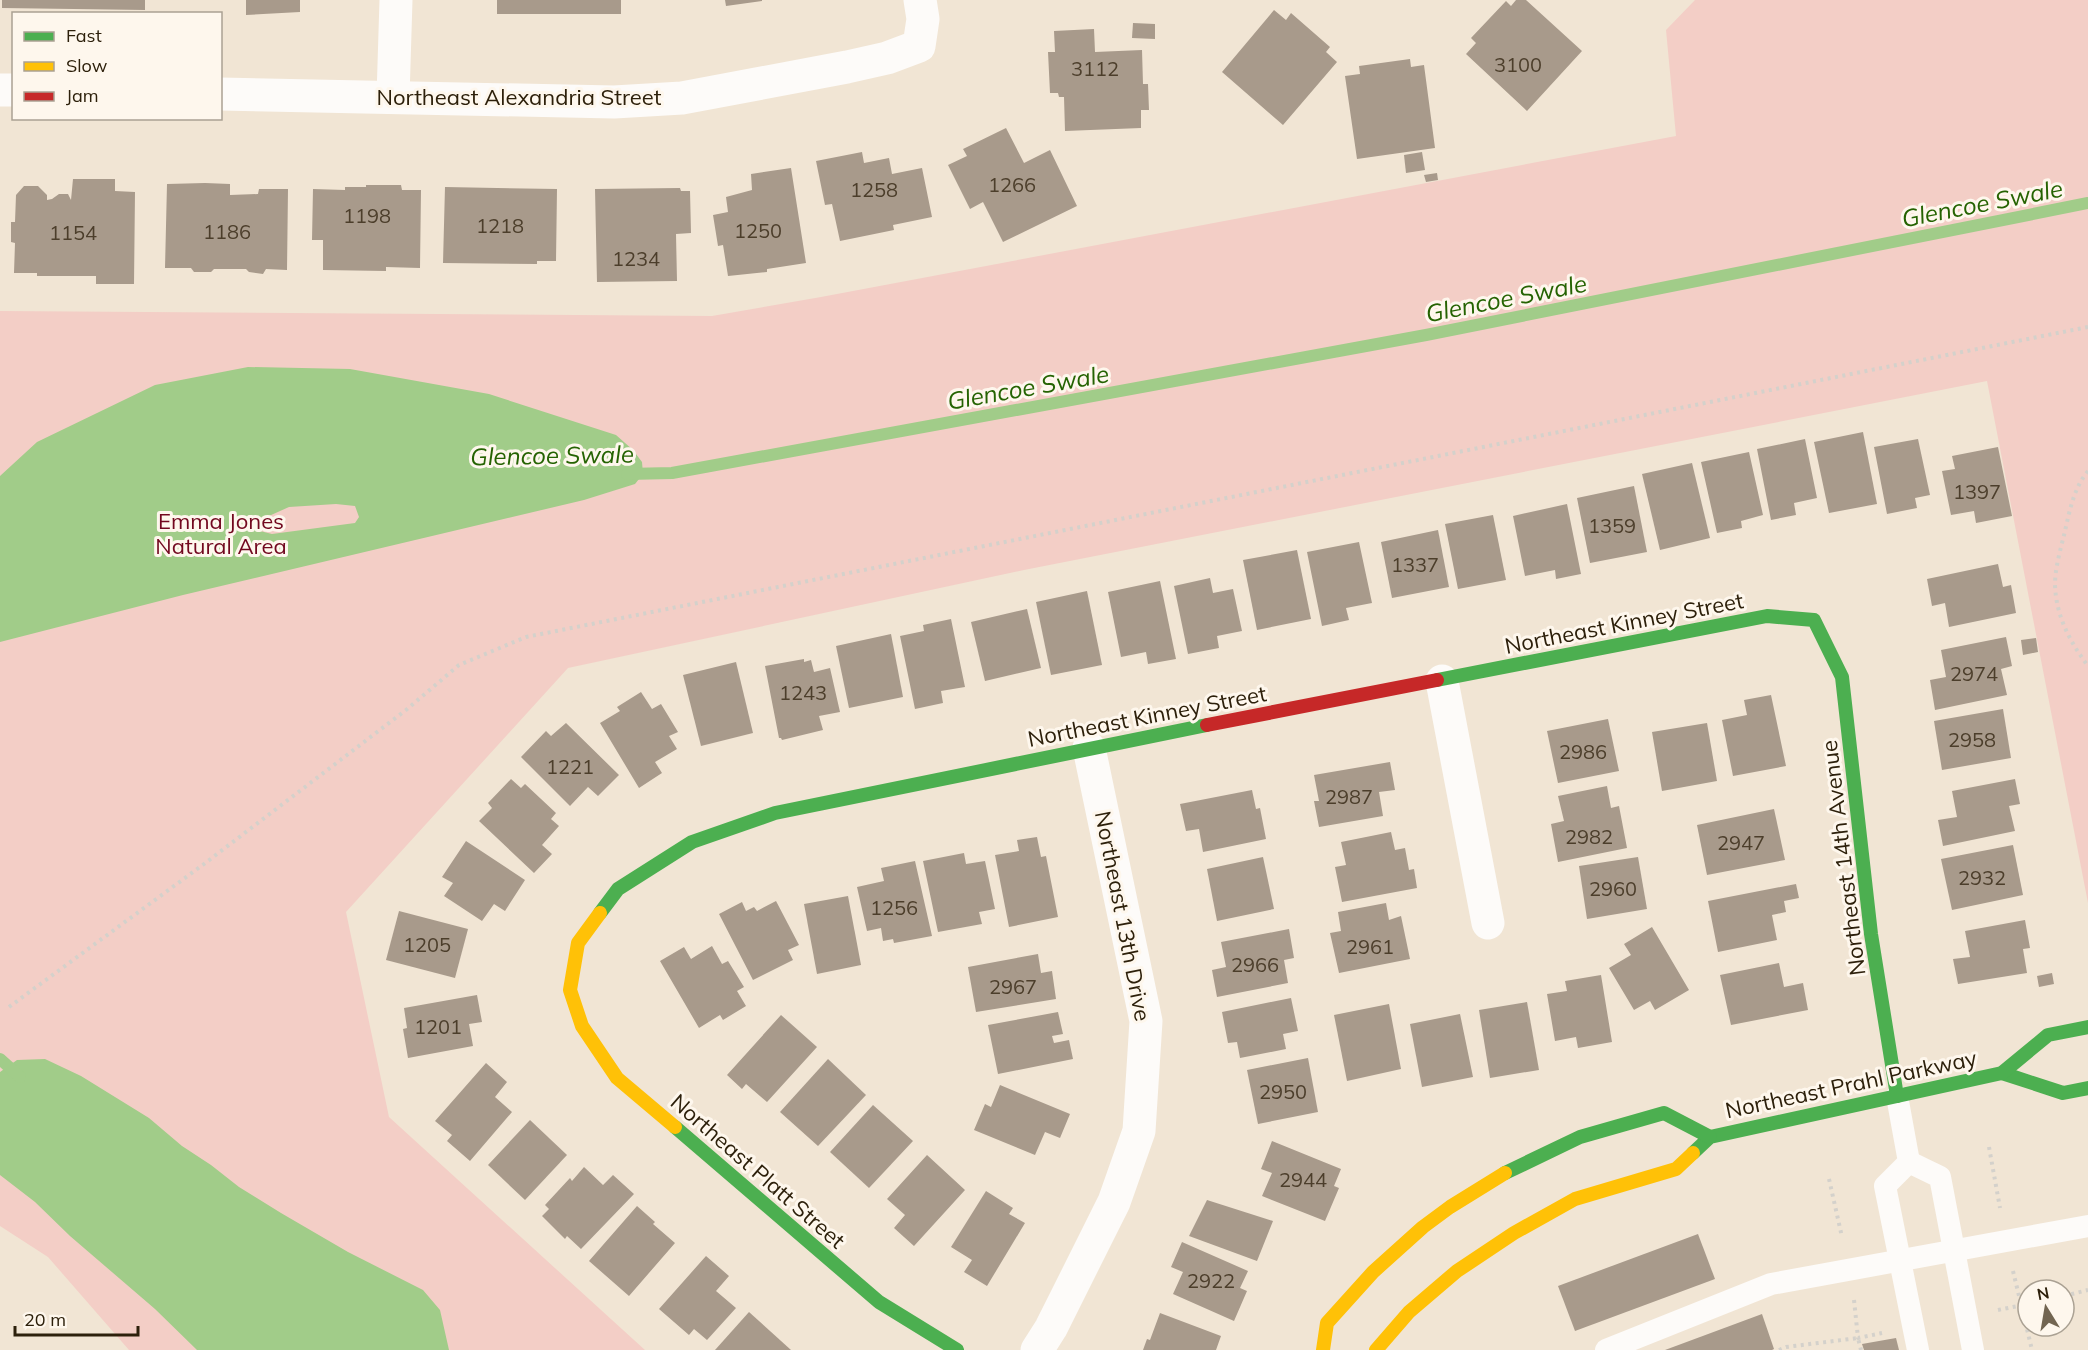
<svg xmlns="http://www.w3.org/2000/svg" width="2088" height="1350" viewBox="0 0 2088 1350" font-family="Mulish,sans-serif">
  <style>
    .green { fill: #f3cec6 }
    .water { fill: #a1cc89; fill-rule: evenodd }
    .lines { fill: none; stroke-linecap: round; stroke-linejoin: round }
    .stream { stroke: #a1cc89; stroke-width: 12 }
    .building { fill: #a89a8b }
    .path { stroke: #d4d1cb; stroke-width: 4; stroke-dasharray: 3 4.5; stroke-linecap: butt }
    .lane { stroke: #fdfbf9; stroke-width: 22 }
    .street { stroke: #fdfbf9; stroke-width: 33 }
    .fast { stroke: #4caf50; stroke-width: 14 }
    .slow { stroke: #ffc107; stroke-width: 14 }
    .jam { stroke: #c62828; stroke-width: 14 }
    .labels { text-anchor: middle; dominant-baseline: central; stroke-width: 6; stroke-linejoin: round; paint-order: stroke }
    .number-label { font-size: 20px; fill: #4c3e2b }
    .street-label { font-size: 22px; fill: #2d200b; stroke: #fef7ed }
    .park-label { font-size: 22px; fill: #72081f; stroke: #fef7ed }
    .water-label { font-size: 24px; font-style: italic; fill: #256302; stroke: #fef7ed }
  </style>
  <rect width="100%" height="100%" fill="#f1e5d4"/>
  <polygon class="green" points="1695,0 2088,0 2088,903 1987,381 1024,570 568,668 346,912 389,1117 645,1350 129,1350 48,1257 0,1226 0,311 712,316 821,297 1676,136 1666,30"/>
  <g class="water">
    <path d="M248,367L350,369L489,394L616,435L633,450L642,462L643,474L635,484L584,500L183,595L0,642V476L37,442L155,385ZM336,504L355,506L359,517L355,523L272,534L260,531V520L289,507Z"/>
    <polygon points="45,1059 81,1076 149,1118 182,1146 211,1165 239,1187 281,1213 348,1252 423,1290 440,1310 449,1350 197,1350 155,1309 70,1236 35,1202 0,1175 0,1072 17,1060"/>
  </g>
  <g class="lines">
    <g class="stream">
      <polyline points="627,474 672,473 1426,335 2088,203"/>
      <polyline points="0,1059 20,1077"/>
    </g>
  </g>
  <g class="building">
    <polygon points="2,0 145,0 145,10 2,8"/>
    <polygon points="246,0 300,0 300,12 246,15"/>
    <rect x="497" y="0" width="124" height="14"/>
    <polygon points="725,0 762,0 762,1 726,6"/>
    <polygon points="1516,0 1526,0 1582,51 1527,111 1466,54 1476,43 1471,38 1506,1 1511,6"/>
    <polygon points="1274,10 1286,20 1291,13 1330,47 1326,52 1337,62 1283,125 1222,72"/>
    <polygon points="1133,23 1155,24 1155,39 1132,38"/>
    <polygon points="1094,29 1095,52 1142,50 1143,84 1148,84 1149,110 1141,110 1141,128 1065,131 1064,97 1059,97 1058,93 1050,93 1048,52 1055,52 1054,31"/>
    <polygon points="1410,59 1411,67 1424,65 1435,148 1357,159 1345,76 1360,74 1359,66"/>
    <polygon points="1006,128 1024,163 1050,150 1077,206 1003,242 983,202 970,209 948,165 967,156 963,149"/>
    <polygon points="862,152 864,163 889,158 892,174 922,168 932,217 893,225 894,230 840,241 832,204 825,205 816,161"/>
    <polygon points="1422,152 1425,170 1406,173 1404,155"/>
    <polygon points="791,168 806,263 767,269 767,272 728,276 723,245 718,246 713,215 728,212 726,197 752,190 751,174"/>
    <polygon points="1437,173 1438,180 1426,182 1424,175"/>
    <polygon points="73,179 115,179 115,191 135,192 134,284 96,284 96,276 37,276 37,273 14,273 15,243 11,242 11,222 15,222 16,195 24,186 38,186 47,195 47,200 52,199 59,194 68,194 71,200"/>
    <polygon points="205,183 230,184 230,195 258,194 259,189 288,189 287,270 266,269 263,274 249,272 246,269 214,269 211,272 194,272 191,268 165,268 167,184"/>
    <polygon points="366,185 401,185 402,190 421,190 420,268 386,267 386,271 323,270 323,240 312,240 313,189 345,190 345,187 366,187"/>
    <polygon points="445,187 557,189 556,261 537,261 537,264 443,263"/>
    <polygon points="680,188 681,191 690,191 691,233 676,234 677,281 597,282 595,189"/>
    <polygon points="1863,432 1877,504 1829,513 1814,442"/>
    <polygon points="1805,439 1817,498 1794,503 1796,515 1771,520 1757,449"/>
    <polygon points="1918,439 1930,495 1915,498 1917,508 1887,514 1874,447"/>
    <polygon points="1998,447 2012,516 1976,523 1974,511 1951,515 1942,471 1955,469 1952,456"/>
    <polygon points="1749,452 1763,515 1741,521 1742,528 1717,533 1701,462"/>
    <polygon points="1692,463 1710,538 1660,550 1642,474"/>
    <polygon points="1634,486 1647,552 1590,563 1577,498"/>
    <polygon points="1567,504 1581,574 1556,579 1555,570 1525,576 1513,516"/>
    <polygon points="1493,515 1506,580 1458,589 1445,524"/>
    <polygon points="1438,530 1449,587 1392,598 1381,542"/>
    <polygon points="1359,542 1372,603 1346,608 1349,620 1322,626 1307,552"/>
    <polygon points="1297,550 1311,619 1257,630 1243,560"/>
    <polygon points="1998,564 2003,587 2011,585 2016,613 1949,627 1945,603 1932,606 1927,579"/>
    <polygon points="1210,578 1213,593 1233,589 1242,631 1217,636 1219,648 1188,654 1174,586"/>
    <polygon points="1160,581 1176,659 1148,664 1146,652 1121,657 1108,592"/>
    <polygon points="1087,591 1102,665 1051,675 1036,602"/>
    <polygon points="1027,609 1041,668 985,681 971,622"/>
    <polygon points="951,619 965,687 941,691 943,703 915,709 900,636 924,631 923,625"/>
    <polygon points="891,634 903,697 849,708 836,646"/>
    <polygon points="2006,637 2012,666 2001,669 2007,695 1935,710 1930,680 1946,677 1941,650"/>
    <polygon points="2036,638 2038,652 2023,655 2021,640"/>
    <polygon points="804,659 804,662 811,660 814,672 830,668 840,712 819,716 823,730 782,740 781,738 779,738 765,666"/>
    <polygon points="736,662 753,733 701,746 683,675"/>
    <polygon points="641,692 652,709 661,704 678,732 669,736 677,749 655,762 662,773 639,788 600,723 620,711 617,707"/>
    <polygon points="1771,695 1786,766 1733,776 1722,720 1747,715 1744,700"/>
    <polygon points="2003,709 2011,758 1942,770 1934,721"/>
    <polygon points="1608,719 1619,771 1558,783 1547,731"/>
    <polygon points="566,723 619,775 598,796 588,787 570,806 521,757 546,731 551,736"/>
    <polygon points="1707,723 1717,781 1662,791 1652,732"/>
    <polygon points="1390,762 1395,790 1379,792 1383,816 1319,827 1314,801 1319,801 1314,775"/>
    <polygon points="511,779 521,788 525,784 556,813 551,819 559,826 542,845 552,854 534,873 479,821 492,808 488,803"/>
    <polygon points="2015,779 2020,804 2009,806 2015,831 1943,846 1938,820 1957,817 1952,791"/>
    <polygon points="1607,786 1611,808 1619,806 1627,848 1558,862 1551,824 1564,821 1558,796"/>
    <polygon points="1252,790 1256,809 1260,808 1266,839 1203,852 1199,829 1186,831 1180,804"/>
    <polygon points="1774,809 1785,860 1707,875 1697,825"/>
    <polygon points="1391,832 1395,850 1405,848 1409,870 1414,869 1417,888 1342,902 1335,867 1346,865 1341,842"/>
    <polygon points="1037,837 1041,857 1046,856 1058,917 1009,927 995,855 1019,851 1017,840"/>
    <polygon points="466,841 525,880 505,911 494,904 482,921 444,896 453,883 442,877"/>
    <polygon points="2013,845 2023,895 1952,910 1941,859"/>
    <polygon points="964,853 966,864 985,861 995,909 979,912 982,924 938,932 923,861"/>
    <polygon points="1263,857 1274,909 1217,921 1207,869"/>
    <polygon points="1638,857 1647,909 1587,919 1579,866"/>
    <polygon points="915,861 932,936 894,943 893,939 883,941 881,928 867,931 857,887 884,881 881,868"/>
    <polygon points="1796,884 1799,898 1784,901 1786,912 1772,915 1777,940 1718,952 1708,901"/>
    <polygon points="848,896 861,965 817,974 804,904"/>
    <polygon points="776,901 799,945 788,950 793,960 753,980 719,914 742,902 746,911 754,907 757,911"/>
    <polygon points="1386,903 1389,920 1401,916 1410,959 1339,973 1330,933 1341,931 1338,912"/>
    <polygon points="399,911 468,929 455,978 386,960"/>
    <polygon points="2025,920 2030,948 2023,949 2027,973 1958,984 1953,959 1970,957 1965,931"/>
    <polygon points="1652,927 1689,990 1655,1010 1650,1001 1634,1010 1609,968 1631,955 1624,944"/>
    <polygon points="1289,929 1294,958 1284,960 1288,983 1217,997 1212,970 1226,967 1221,942"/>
    <polygon points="712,946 722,964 728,961 744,987 737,991 746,1006 723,1020 720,1015 699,1028 660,961 684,947 691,959"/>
    <polygon points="1038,954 1041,973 1052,971 1056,999 976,1012 968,967"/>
    <polygon points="1779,963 1784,987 1803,983 1808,1010 1731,1025 1720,975"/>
    <polygon points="2052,973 2054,984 2039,987 2037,976"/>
    <polygon points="1601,975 1612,1042 1578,1048 1576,1037 1555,1041 1547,994 1567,991 1565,981"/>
    <polygon points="477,995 482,1022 469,1024 473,1046 408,1058 403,1029 407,1028 404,1008"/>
    <polygon points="1291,998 1298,1031 1283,1034 1286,1049 1240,1058 1237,1042 1228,1043 1222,1012"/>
    <polygon points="1527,1002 1539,1070 1490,1078 1479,1010"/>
    <polygon points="1389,1004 1401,1069 1347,1081 1334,1015"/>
    <polygon points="1058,1012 1063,1034 1052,1036 1054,1043 1069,1040 1073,1059 998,1074 988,1025"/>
    <polygon points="1460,1014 1473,1077 1422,1087 1410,1024"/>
    <polygon points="781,1015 817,1047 767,1102 746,1084 742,1089 727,1075"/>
    <polygon points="1308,1058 1318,1112 1258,1124 1247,1070"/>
    <polygon points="828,1059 866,1095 818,1146 780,1112"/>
    <polygon points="486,1063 507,1082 495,1097 512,1112 470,1161 447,1141 452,1135 435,1121"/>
    <polygon points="1000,1085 1070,1114 1060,1138 1045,1132 1035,1155 974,1130 985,1104 991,1107"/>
    <polygon points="873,1105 913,1141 869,1188 830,1152"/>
    <polygon points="530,1120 567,1155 525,1200 488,1165"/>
    <polygon points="1272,1141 1341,1169 1334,1186 1339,1188 1325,1221 1262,1196 1272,1173 1261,1169"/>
    <polygon points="927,1155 965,1190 914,1246 894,1228 905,1215 887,1199"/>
    <polygon points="584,1167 603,1185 613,1175 634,1194 581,1249 567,1236 565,1239 542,1216 549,1209 545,1205 570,1178 572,1181"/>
    <polygon points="986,1191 1013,1208 1009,1214 1025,1223 987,1286 964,1272 972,1260 951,1247"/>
    <polygon points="1207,1200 1273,1221 1257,1261 1189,1236"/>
    <polygon points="637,1206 655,1222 653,1224 675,1243 629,1296 589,1261"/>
    <polygon points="1698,1234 1715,1279 1575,1331 1558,1286"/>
    <polygon points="1182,1242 1248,1271 1240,1288 1247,1291 1234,1321 1173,1294 1183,1272 1171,1267"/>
    <polygon points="706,1256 729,1276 716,1291 736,1308 707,1340 694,1329 689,1335 659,1309"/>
    <polygon points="749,1312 791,1350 715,1350"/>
    <polygon points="1160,1313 1221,1336 1216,1350 1143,1350 1147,1339 1150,1340"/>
    <polygon points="1762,1314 1774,1349 1772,1350 1665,1350"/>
    <polygon points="1896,1338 1899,1350 1864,1350 1862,1344"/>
  </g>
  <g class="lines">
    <g class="path">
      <path d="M2088,471C2074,488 2070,509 2065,531C2061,548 2055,567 2055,585C2056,616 2070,642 2088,666"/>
      <polyline points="9,1007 204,864 406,710 459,665 526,637 2088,327"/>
      <polyline points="1989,1147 2000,1208"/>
      <polyline points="1829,1179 1842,1237"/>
      <polyline points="2013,1271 2032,1350"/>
      <polyline points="2064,1296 2088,1290"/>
      <polyline points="1854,1300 1858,1338 1882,1333"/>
      <polyline points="1998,1310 2028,1304"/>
      <polyline points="1779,1350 1786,1347 1858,1338 1861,1350"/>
    </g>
    <g class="lane">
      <polyline points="1897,1096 1909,1162"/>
      <polyline points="1909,1162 1940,1177 1973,1350"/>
      <polyline points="1909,1162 1885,1186 1918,1350"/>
      <polyline points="1606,1350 1771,1284 2088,1226"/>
    </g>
    <g class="street">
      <polyline points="0,90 14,90"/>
      <polyline points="220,94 614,102 682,98 847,67 887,58 919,46 923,19 920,0"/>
      <polyline points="393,97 396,0"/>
      <polyline points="1442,681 1488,923"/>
      <polyline points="1037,1350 1051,1328 1114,1202 1139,1131 1146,1021 1089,748"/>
    </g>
    <g class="fast">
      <polyline points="1437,680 1767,616 1814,620 1842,677 1871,934 1897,1096"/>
      <polyline points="600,913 618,889 692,842 775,813 1207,725"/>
      <polyline points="2002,1073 2063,1093 2088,1088"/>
      <polyline points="675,1127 879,1302 957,1350"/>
      <polyline points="1693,1153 1710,1137 2002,1073 2048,1035 2088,1027"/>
      <polyline points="1505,1173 1580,1137 1664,1113 1710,1137"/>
    </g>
    <g class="slow">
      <polyline points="600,913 578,943 570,990 582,1026 617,1078 675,1127"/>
      <polyline points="1323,1350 1327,1323 1373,1272 1423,1227 1450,1207 1505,1173"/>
      <polyline points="1376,1350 1409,1312 1457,1271 1514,1233 1575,1199 1676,1169 1693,1153"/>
    </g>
    <polyline class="jam" points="1207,725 1437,680"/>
  </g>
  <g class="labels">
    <g class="number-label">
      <text x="1518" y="64">3100</text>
      <text x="1095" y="68">3112</text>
      <text x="1012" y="184">1266</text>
      <text x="874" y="189">1258</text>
      <text x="367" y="215">1198</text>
      <text x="500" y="225">1218</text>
      <text x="758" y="230">1250</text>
      <text x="227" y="231">1186</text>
      <text x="73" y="232">1154</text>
      <text x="636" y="258">1234</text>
      <text x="1977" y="491">1397</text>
      <text x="1612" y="525">1359</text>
      <text x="1415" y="564">1337</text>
      <text x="1974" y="673">2974</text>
      <text x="803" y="692">1243</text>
      <text x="1972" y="739">2958</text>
      <text x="1583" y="751">2986</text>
      <text x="570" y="766">1221</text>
      <text x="1349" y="796">2987</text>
      <text x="1589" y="836">2982</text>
      <text x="1741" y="842">2947</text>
      <text x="1982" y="877">2932</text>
      <text x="1613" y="888">2960</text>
      <text x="894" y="907">1256</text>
      <text x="427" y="944">1205</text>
      <text x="1370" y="946">2961</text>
      <text x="1255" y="964">2966</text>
      <text x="1013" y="986">2967</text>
      <text x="438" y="1026">1201</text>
      <text x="1283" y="1091">2950</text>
      <text x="1303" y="1179">2944</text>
      <text x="1211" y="1280">2922</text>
    </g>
    <g class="street-label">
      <text x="519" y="97">Northeast Alexandria Street</text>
      <text transform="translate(1624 623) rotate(-11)">Northeast Kinney Street</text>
      <text transform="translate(1147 716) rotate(-11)">Northeast Kinney Street</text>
      <text transform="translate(1843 858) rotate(-97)">Northeast 14th Avenue</text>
      <text transform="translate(1123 916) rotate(79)">Northeast 13th Drive</text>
      <text transform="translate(1851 1084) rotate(-12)">Northeast Prahl Parkway</text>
      <text transform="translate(758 1171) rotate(41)">Northeast Platt Street</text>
    </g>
    <g class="park-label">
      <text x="221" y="521">Emma Jones<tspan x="221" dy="25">Natural Area</tspan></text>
    </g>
    <g class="water-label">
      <text transform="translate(1982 203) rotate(-11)">Glencoe Swale</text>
      <text transform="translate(1506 298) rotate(-11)">Glencoe Swale</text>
      <text transform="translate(1028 387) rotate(-10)">Glencoe Swale</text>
      <text transform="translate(552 455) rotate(-1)">Glencoe Swale</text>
    </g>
  </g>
  <rect x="12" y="12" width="210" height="108" fill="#fef7ed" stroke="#aaa193" stroke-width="1.5"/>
  <rect x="24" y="32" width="30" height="9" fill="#4caf50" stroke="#aaa193" stroke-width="1.5"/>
  <text x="66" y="42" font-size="18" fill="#2d200b">Fast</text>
  <rect x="24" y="62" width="30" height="9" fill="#ffc107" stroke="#aaa193" stroke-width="1.5"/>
  <text x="66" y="72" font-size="18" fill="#2d200b">Slow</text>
  <rect x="24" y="92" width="30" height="9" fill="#c62828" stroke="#aaa193" stroke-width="1.5"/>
  <text x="66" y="102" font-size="18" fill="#2d200b">Jam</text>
  <g transform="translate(2046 1308) rotate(349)"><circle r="28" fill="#fef7ed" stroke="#aaa193" stroke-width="1.5"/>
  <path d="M0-4.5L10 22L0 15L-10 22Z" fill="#726551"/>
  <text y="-9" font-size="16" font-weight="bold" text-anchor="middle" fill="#2d200b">N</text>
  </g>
  <path d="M15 1326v9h123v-9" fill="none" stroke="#2d200b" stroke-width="3"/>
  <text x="24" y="1326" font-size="18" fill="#2d200b" stroke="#fef7ed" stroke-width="4.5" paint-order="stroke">20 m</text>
</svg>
